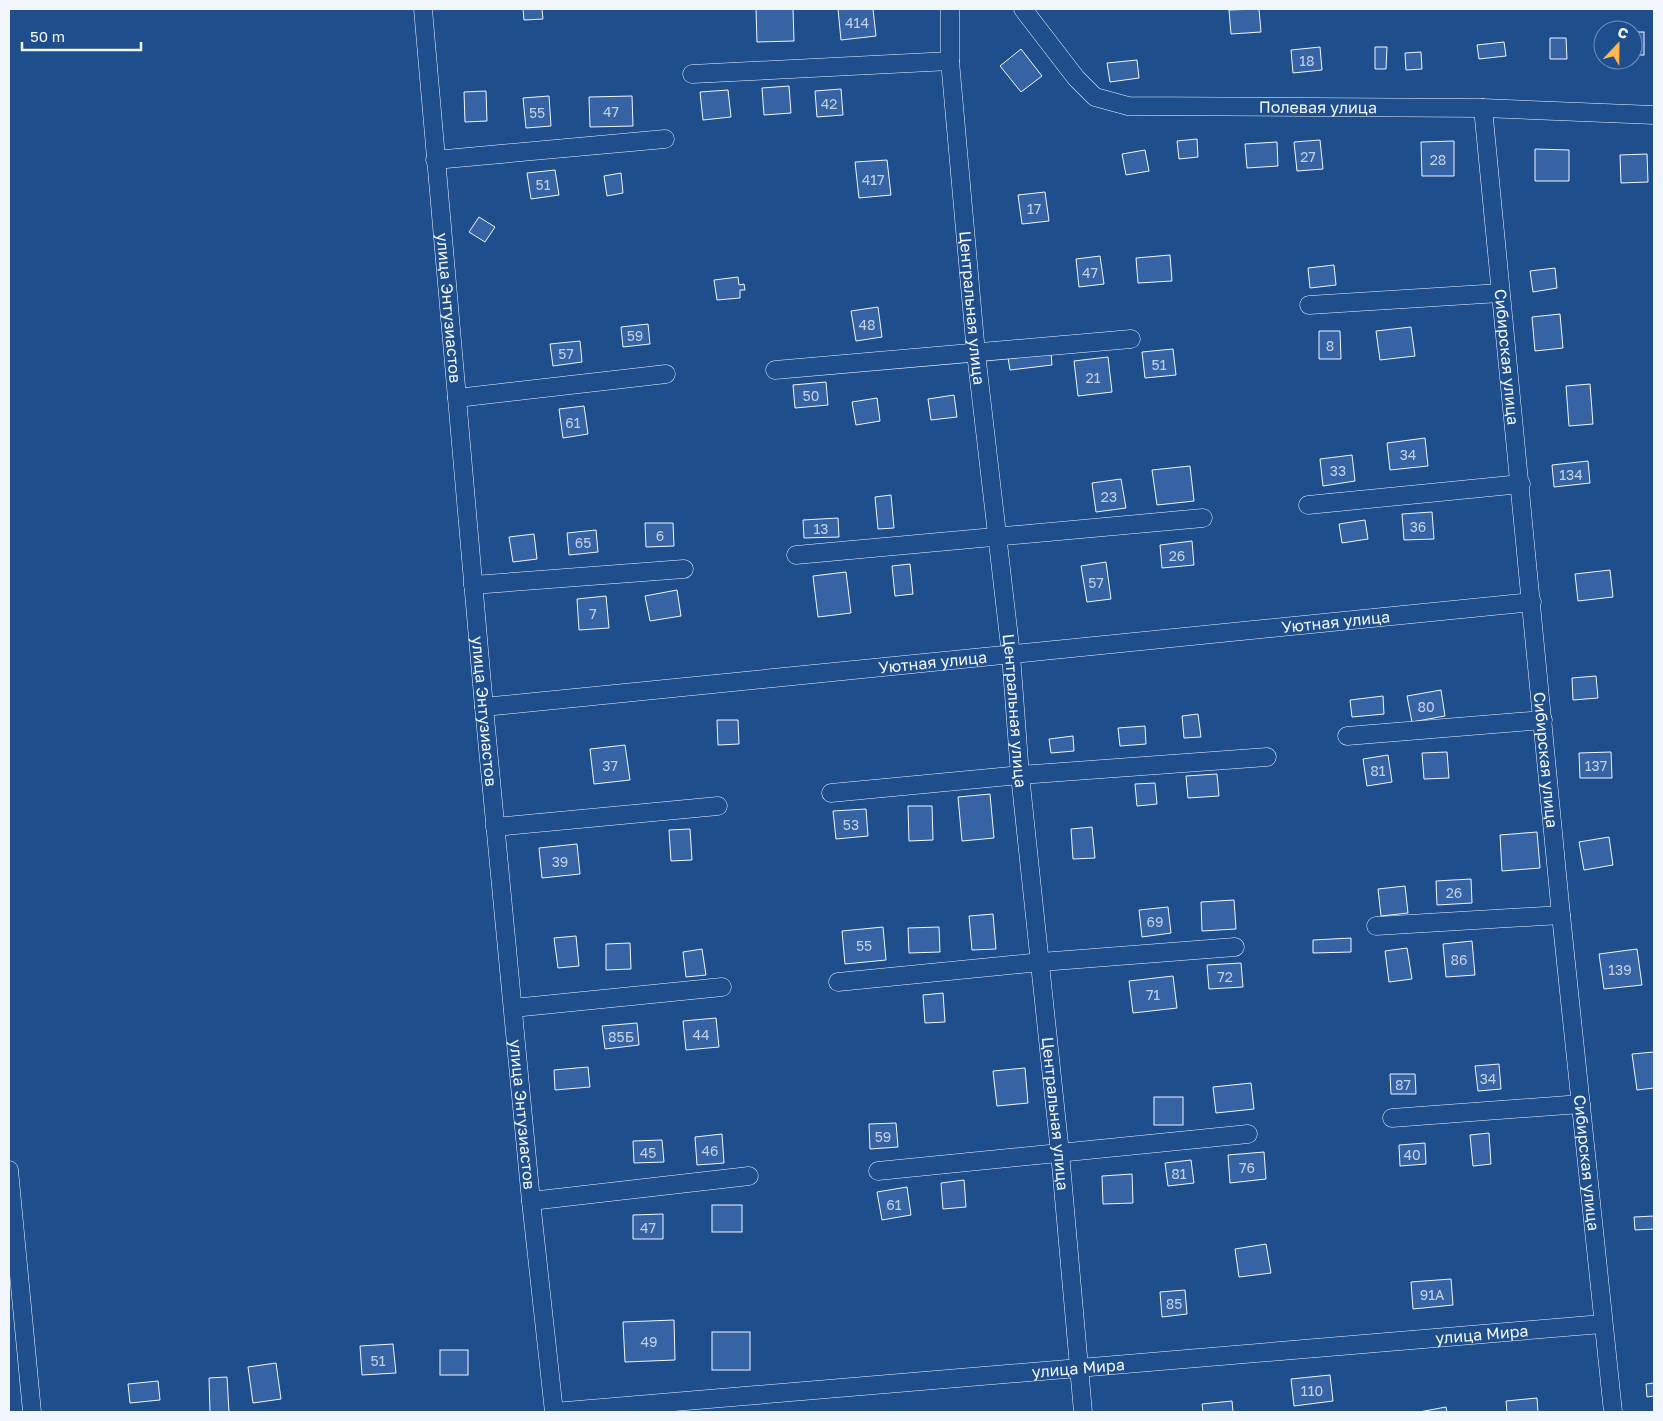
<svg xmlns="http://www.w3.org/2000/svg" width="1663" height="1421" viewBox="0 0 1663 1421" font-family="'Golos Text',sans-serif">
  <style>
    .building { fill: #3563a3; stroke: #f2f6ff }
    .lines { fill: none; stroke-linecap: round; stroke-linejoin: round }
    .minor-casing { stroke: #f2f6ff; stroke-width: 19 }
    .minor { stroke: #1f4e8c; stroke-width: 18 }
    .labels { text-anchor: middle; dominant-baseline: central; stroke-width: 4; stroke-linejoin: round; paint-order: stroke }
    .number-label { font-size: 14px; fill: #c3d1e8 }
    .street-label { font-size: 16px; fill: #f2f6ff; stroke: #1f4e8c }
  </style>
  <rect width="100%" height="100%" fill="#1f4e8c"/>
  <g class="building">
    <polygon points="523,9 542,9 543,19 524,20"/>
    <polygon points="756,9 793,9 794,41 757,42"/>
    <polygon points="838,9 873,9 876,36 841,40"/>
    <polygon points="1259,9 1261,32 1231,34 1229,10"/>
    <rect x="1633" y="32" width="11" height="23"/>
    <polygon points="1550,38 1566,38 1567,59 1550,59"/>
    <polygon points="1504,42 1506,56 1479,59 1477,45"/>
    <polygon points="1320,47 1322,70 1293,73 1291,50"/>
    <polygon points="1375,47 1387,47 1386,69 1375,69"/>
    <polygon points="1021,49 1042,76 1021,92 1000,66"/>
    <polygon points="1421,52 1422,69 1406,70 1405,53"/>
    <polygon points="1137,60 1139,78 1110,82 1107,63"/>
    <polygon points="789,86 791,113 764,115 762,88"/>
    <polygon points="841,89 843,115 817,117 815,91"/>
    <polygon points="728,90 731,117 703,120 700,92"/>
    <polygon points="486,91 487,121 465,122 464,92"/>
    <polygon points="549,96 551,126 526,128 523,98"/>
    <polygon points="632,96 633,126 590,127 589,97"/>
    <polygon points="1197,139 1198,157 1179,159 1177,141"/>
    <polygon points="1320,140 1323,169 1297,171 1294,142"/>
    <polygon points="1454,141 1454,176 1422,176 1421,142"/>
    <polygon points="1277,142 1278,166 1247,168 1245,144"/>
    <polygon points="1535,149 1569,150 1569,181 1535,181"/>
    <polygon points="1145,150 1149,171 1126,175 1122,154"/>
    <polygon points="1647,154 1648,182 1621,183 1620,155"/>
    <polygon points="887,160 891,195 859,198 855,162"/>
    <polygon points="555,170 559,195 531,199 527,173"/>
    <polygon points="621,173 623,193 607,196 604,176"/>
    <polygon points="1045,192 1049,221 1022,224 1018,195"/>
    <polygon points="479,217 495,227 485,242 469,232"/>
    <polygon points="1170,255 1172,281 1138,283 1136,258"/>
    <polygon points="1100,256 1104,284 1079,287 1076,259"/>
    <polygon points="1334,265 1336,285 1310,288 1308,268"/>
    <polygon points="1555,268 1557,288 1533,292 1530,271"/>
    <polygon points="738,277 739,285 744,284 745,290 740,290 740,298 717,300 714,280"/>
    <polygon points="878,307 882,337 856,341 851,311"/>
    <polygon points="1560,314 1563,348 1535,351 1532,317"/>
    <polygon points="648,324 650,344 623,347 621,327"/>
    <polygon points="1411,327 1415,356 1380,360 1376,331"/>
    <polygon points="1319,331 1340,331 1341,359 1319,359"/>
    <polygon points="580,341 582,362 553,366 550,344"/>
    <polygon points="1173,349 1176,375 1145,378 1142,352"/>
    <polygon points="1051,353 1052,365 1010,370 1008,358"/>
    <polygon points="1108,357 1112,392 1078,396 1074,361"/>
    <polygon points="826,382 828,405 795,408 793,385"/>
    <polygon points="1590,384 1593,424 1569,426 1566,386"/>
    <polygon points="954,395 957,417 931,420 928,399"/>
    <polygon points="877,398 880,421 856,425 852,402"/>
    <polygon points="584,406 588,434 563,438 559,409"/>
    <polygon points="1425,438 1428,466 1390,470 1387,443"/>
    <polygon points="1352,455 1355,481 1323,486 1320,459"/>
    <polygon points="1588,461 1590,483 1554,487 1552,465"/>
    <polygon points="1190,466 1194,501 1157,505 1152,470"/>
    <polygon points="1121,479 1126,508 1096,512 1092,483"/>
    <polygon points="891,495 894,528 878,529 875,497"/>
    <polygon points="1432,512 1434,539 1404,540 1402,514"/>
    <polygon points="838,518 839,537 804,538 803,520"/>
    <polygon points="1365,520 1368,539 1342,543 1339,524"/>
    <polygon points="645,523 673,523 674,546 646,547"/>
    <polygon points="596,530 598,552 569,555 567,533"/>
    <polygon points="534,534 537,559 513,562 509,537"/>
    <polygon points="1192,541 1194,565 1162,568 1160,545"/>
    <polygon points="1106,562 1111,599 1087,602 1081,566"/>
    <polygon points="910,564 913,594 895,596 892,566"/>
    <polygon points="1610,570 1613,597 1578,601 1575,574"/>
    <polygon points="846,572 851,613 818,617 813,576"/>
    <polygon points="677,590 681,616 650,621 645,596"/>
    <polygon points="606,596 609,628 579,630 577,599"/>
    <polygon points="1596,676 1598,698 1573,700 1572,678"/>
    <polygon points="1441,690 1445,716 1412,722 1407,696"/>
    <polygon points="1383,696 1384,714 1352,717 1350,700"/>
    <polygon points="1198,714 1201,737 1184,738 1182,716"/>
    <polygon points="717,720 738,720 739,744 718,745"/>
    <polygon points="1145,726 1146,744 1120,746 1118,728"/>
    <polygon points="1073,736 1074,751 1051,753 1049,739"/>
    <polygon points="625,745 630,780 594,784 590,749"/>
    <polygon points="1447,752 1449,778 1424,779 1422,753"/>
    <polygon points="1611,752 1612,778 1580,778 1579,753"/>
    <polygon points="1388,755 1392,782 1367,786 1363,759"/>
    <polygon points="1217,774 1219,796 1188,798 1186,776"/>
    <polygon points="1155,783 1157,804 1137,806 1135,784"/>
    <polygon points="990,794 994,838 962,841 958,797"/>
    <polygon points="908,806 932,806 933,840 909,841"/>
    <polygon points="866,809 868,836 836,839 833,811"/>
    <polygon points="1092,827 1095,858 1073,859 1071,829"/>
    <polygon points="690,829 692,860 671,861 669,830"/>
    <polygon points="1537,832 1540,868 1502,871 1500,835"/>
    <polygon points="1609,837 1613,865 1584,870 1579,842"/>
    <polygon points="577,844 580,874 542,878 539,848"/>
    <polygon points="1471,879 1472,903 1437,905 1436,881"/>
    <polygon points="1405,886 1408,913 1381,916 1378,889"/>
    <polygon points="1234,900 1236,929 1202,931 1201,902"/>
    <polygon points="1168,907 1171,933 1142,937 1139,910"/>
    <polygon points="993,914 996,949 972,950 969,916"/>
    <polygon points="883,927 886,960 845,964 842,931"/>
    <polygon points="939,927 940,952 909,953 908,928"/>
    <polygon points="576,936 579,966 558,968 554,938"/>
    <polygon points="1351,938 1351,952 1313,953 1313,940"/>
    <polygon points="1472,941 1475,975 1446,977 1443,944"/>
    <polygon points="630,943 631,969 606,970 606,944"/>
    <polygon points="1407,948 1412,979 1389,982 1385,951"/>
    <polygon points="702,949 706,975 686,977 683,952"/>
    <polygon points="1637,949 1642,985 1604,989 1599,954"/>
    <polygon points="1241,963 1243,987 1209,989 1207,965"/>
    <polygon points="1173,976 1177,1008 1133,1013 1129,981"/>
    <polygon points="943,993 945,1022 925,1023 923,995"/>
    <polygon points="716,1018 719,1047 686,1050 683,1021"/>
    <polygon points="637,1023 639,1045 605,1049 602,1026"/>
    <polygon points="1654,1052 1654,1088 1637,1090 1632,1054"/>
    <polygon points="1499,1064 1501,1089 1478,1091 1475,1066"/>
    <polygon points="588,1067 590,1087 555,1090 554,1070"/>
    <polygon points="1025,1068 1028,1103 997,1106 993,1071"/>
    <polygon points="1390,1074 1415,1074 1416,1094 1391,1094"/>
    <polygon points="1251,1083 1254,1109 1216,1113 1213,1087"/>
    <rect x="1154" y="1097" width="29" height="28"/>
    <polygon points="896,1123 898,1147 870,1149 869,1124"/>
    <polygon points="1489,1133 1491,1164 1473,1166 1470,1135"/>
    <polygon points="722,1134 724,1163 697,1165 695,1137"/>
    <polygon points="662,1140 664,1162 634,1163 633,1141"/>
    <polygon points="1425,1143 1426,1164 1400,1166 1399,1145"/>
    <polygon points="1264,1152 1266,1179 1230,1183 1228,1155"/>
    <polygon points="1191,1160 1194,1183 1168,1186 1165,1163"/>
    <polygon points="1132,1174 1133,1203 1103,1204 1102,1176"/>
    <polygon points="964,1180 966,1207 943,1209 941,1183"/>
    <polygon points="907,1187 911,1215 882,1220 877,1192"/>
    <rect x="712" y="1205" width="30" height="27"/>
    <polygon points="663,1214 663,1239 633,1239 633,1215"/>
    <polygon points="1654,1216 1654,1229 1635,1230 1634,1217"/>
    <polygon points="1266,1244 1271,1273 1239,1277 1235,1249"/>
    <polygon points="1451,1279 1453,1305 1413,1309 1411,1282"/>
    <polygon points="1185,1290 1187,1314 1162,1317 1160,1292"/>
    <polygon points="674,1320 675,1360 625,1362 623,1322"/>
    <rect x="712" y="1332" width="38" height="38"/>
    <polygon points="393,1344 396,1373 362,1375 360,1346"/>
    <rect x="440" y="1350" width="28" height="25"/>
    <polygon points="276,1363 281,1399 253,1403 248,1367"/>
    <polygon points="1330,1375 1333,1401 1294,1406 1291,1379"/>
    <polygon points="227,1377 229,1412 210,1412 209,1378"/>
    <polygon points="158,1381 160,1400 130,1403 128,1384"/>
    <polygon points="1654,1383 1654,1396 1647,1397 1646,1384"/>
    <polygon points="1537,1398 1538,1412 1507,1412 1506,1401"/>
    <polygon points="1232,1401 1233,1412 1203,1412 1202,1404"/>
    <polygon points="1446,1407 1447,1412 1419,1412"/>
  </g>
  <g class="lines">
    <defs>
      <g id="minor">
        <path id="s1" d="M423,9L484,707L531,1201L554,1412"/>
        <path id="s2" d="M950,9V61L976,353L1011,655L1020,775L1060,1153L1083,1412"/>
        <path id="s3" d="M1023,9L1076,78L1095,97L1128,106L1483,108L1654,115"/>
        <polyline points="692,74 950,61"/>
        <path id="s4" d="M1483,108L1561,915L1613,1412"/>
        <polyline points="435,160 665,139"/>
        <polyline points="1309,305 1500,293"/>
        <polyline points="775,370 1131,339"/>
        <polyline points="457,398 666,374"/>
        <polyline points="1308,505 1521,484"/>
        <polyline points="796,555 1203,518"/>
        <polyline points="473,585 684,569"/>
        <path id="s5" d="M484,707L1532,602"/>
        <polyline points="1347,736 1543,720"/>
        <polyline points="831,793 1020,775 1267,757"/>
        <polyline points="495,827 718,806"/>
        <polyline points="1376,926 1561,915"/>
        <polyline points="838,982 1041,962 1235,947"/>
        <polyline points="513,1008 722,987"/>
        <polyline points="1392,1118 1581,1104"/>
        <polyline points="9,1170 32,1412"/>
        <polyline points="878,1171 1248,1134"/>
        <polyline points="531,1201 749,1176"/>
        <path id="s6" d="M554,1412L1602,1324"/>
      </g>
    </defs>
    <use href="#minor" class="minor-casing"/>
    <use href="#minor" class="minor"/>
  </g>
  <g class="labels">
    <g class="number-label">
      <text x="857" y="22">414</text>
      <text x="1307" y="60">18</text>
      <text x="829" y="103">42</text>
      <text x="611" y="111">47</text>
      <text x="537" y="112">55</text>
      <text x="1308" y="156">27</text>
      <text x="1438" y="159">28</text>
      <text x="873" y="179">417</text>
      <text x="543" y="184">51</text>
      <text x="1034" y="208">17</text>
      <text x="1090" y="272">47</text>
      <text x="867" y="324">48</text>
      <text x="635" y="335">59</text>
      <text x="1330" y="345">8</text>
      <text x="566" y="353">57</text>
      <text x="1159" y="364">51</text>
      <text x="1093" y="377">21</text>
      <text x="811" y="395">50</text>
      <text x="573" y="422">61</text>
      <text x="1408" y="454">34</text>
      <text x="1338" y="470">33</text>
      <text x="1571" y="474">134</text>
      <text x="1109" y="496">23</text>
      <text x="1418" y="526">36</text>
      <text x="821" y="528">13</text>
      <text x="660" y="535">6</text>
      <text x="583" y="542">65</text>
      <text x="1177" y="555">26</text>
      <text x="1096" y="582">57</text>
      <text x="593" y="613">7</text>
      <text x="1426" y="706">80</text>
      <text x="610" y="765">37</text>
      <text x="1596" y="765">137</text>
      <text x="1378" y="770">81</text>
      <text x="851" y="824">53</text>
      <text x="560" y="861">39</text>
      <text x="1454" y="892">26</text>
      <text x="1155" y="921">69</text>
      <text x="864" y="945">55</text>
      <text x="1459" y="959">86</text>
      <text x="1620" y="969">139</text>
      <text x="1225" y="976">72</text>
      <text x="1153" y="994">71</text>
      <text x="701" y="1034">44</text>
      <text x="621" y="1036">85Б</text>
      <text x="1488" y="1078">34</text>
      <text x="1403" y="1084">87</text>
      <text x="883" y="1136">59</text>
      <text x="710" y="1150">46</text>
      <text x="648" y="1152">45</text>
      <text x="1412" y="1154">40</text>
      <text x="1247" y="1167">76</text>
      <text x="1179" y="1173">81</text>
      <text x="894" y="1204">61</text>
      <text x="648" y="1227">47</text>
      <text x="1432" y="1294">91А</text>
      <text x="1174" y="1303">85</text>
      <text x="649" y="1341">49</text>
      <text x="378" y="1360">51</text>
      <text x="1312" y="1390">110</text>
    </g>
    <g class="street-label">
      <text stroke="none"><textPath href="#s3" startOffset="338">Полевая улица</textPath></text>
      <text stroke="none"><textPath href="#s1" startOffset="300">улица Энтузиастов</textPath></text>
      <text stroke="none"><textPath href="#s2" startOffset="300">Центральная улица</textPath></text>
      <text stroke="none"><textPath href="#s4" startOffset="250">Сибирская улица</textPath></text>
      <text stroke="none"><textPath href="#s5" startOffset="856">Уютная улица</textPath></text>
      <text stroke="none"><textPath href="#s5" startOffset="451">Уютная улица</textPath></text>
      <text stroke="none"><textPath href="#s1" startOffset="705">улица Энтузиастов</textPath></text>
      <text stroke="none"><textPath href="#s2" startOffset="705">Центральная улица</textPath></text>
      <text stroke="none"><textPath href="#s4" startOffset="655">Сибирская улица</textPath></text>
      <text stroke="none"><textPath href="#s2" startOffset="1110">Центральная улица</textPath></text>
      <text stroke="none"><textPath href="#s1" startOffset="1110">улица Энтузиастов</textPath></text>
      <text stroke="none"><textPath href="#s4" startOffset="1060">Сибирская улица</textPath></text>
      <text stroke="none"><textPath href="#s6" startOffset="931">улица Мира</textPath></text>
      <text stroke="none"><textPath href="#s6" startOffset="526">улица Мира</textPath></text>
    </g>
  </g>
  <rect width="1663" height="1421" fill="none" stroke="#f2f6ff" stroke-width="20"/>
  <g transform="translate(1618 45) rotate(22)"><circle r="24" fill="#1f4e8c" stroke="#7391ba"/>
  <path d="M0-4L9 19L0 12L-9 19Z" fill="#ffb74d"/>
  <text y="-8" font-size="14" font-weight="bold" text-anchor="middle" fill="#f2f6ff">С</text>
  </g>
  <path d="M22 42v8h119v-8" fill="none" stroke="#f2f6ff" stroke-width="2.5"/>
  <text x="30" y="42" font-size="15" fill="#f2f6ff" stroke="#1f4e8c" stroke-width="4" paint-order="stroke">50 m</text>
</svg>
